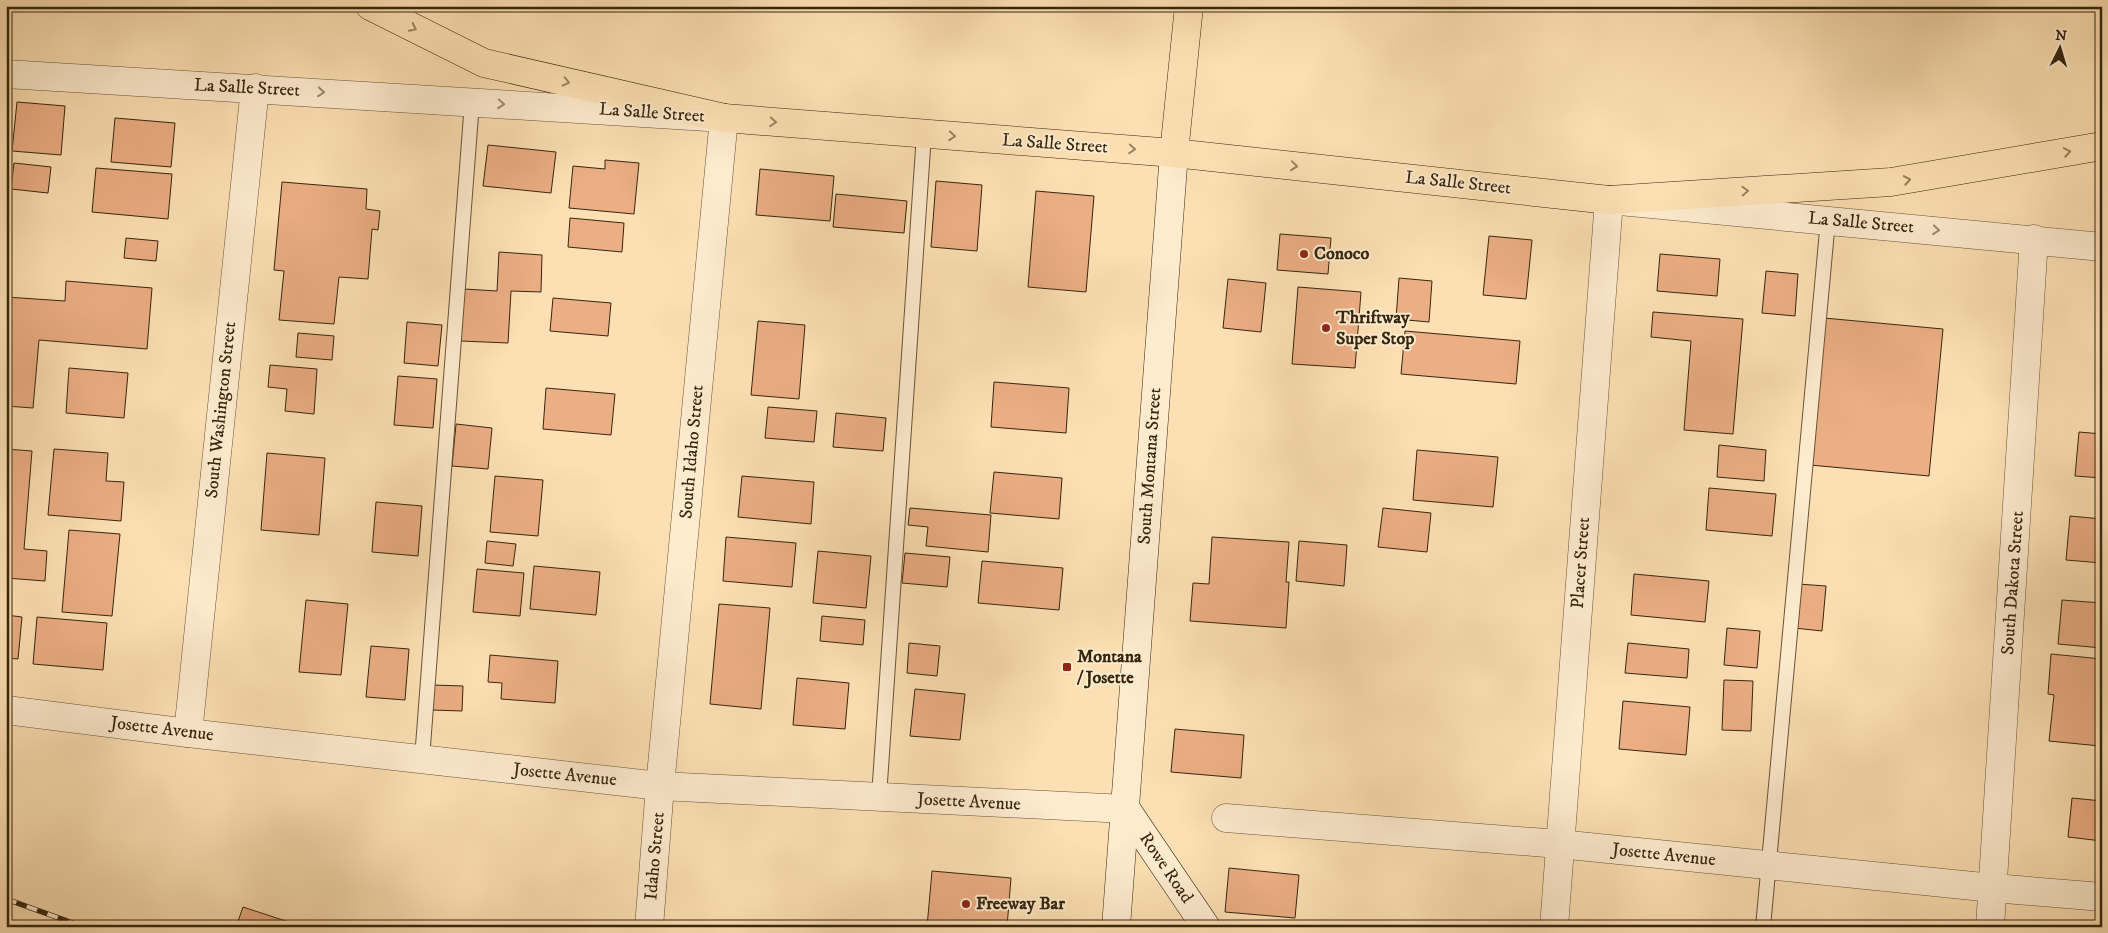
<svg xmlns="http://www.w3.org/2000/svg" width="2108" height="933" viewBox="0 0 2108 933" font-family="'IM FELL DW Pica',serif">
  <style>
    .building { fill: #ecae84; stroke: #36260f }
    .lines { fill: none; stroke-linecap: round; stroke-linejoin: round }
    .service-casing { stroke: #685438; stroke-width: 16 }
    .minor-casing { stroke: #685438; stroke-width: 29 }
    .secondary-casing { stroke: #36260f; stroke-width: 29 }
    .primary-casing { stroke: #36260f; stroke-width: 29 }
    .motorway-casing { stroke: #36260f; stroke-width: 29 }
    .service { stroke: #fdebce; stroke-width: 14 }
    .minor { stroke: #fdebce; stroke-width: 28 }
    .secondary { stroke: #fdebce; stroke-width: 28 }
    .primary { stroke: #fce0b3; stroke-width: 28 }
    .motorway { stroke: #fce0b3; stroke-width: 28 }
    .rail-casing { stroke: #36260f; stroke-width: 5.5 }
    .rail { stroke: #fdebce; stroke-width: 4; stroke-dasharray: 11; stroke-linecap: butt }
    .oneway { stroke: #998361 }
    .oneway2 { stroke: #9a886e }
    .poi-dot { fill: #8f2418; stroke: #fdebce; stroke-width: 2 }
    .labels { text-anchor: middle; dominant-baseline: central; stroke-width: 4; stroke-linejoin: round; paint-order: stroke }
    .street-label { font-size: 18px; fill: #36260f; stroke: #fdebce }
    .poi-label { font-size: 18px; font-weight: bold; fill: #36260f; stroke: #fdebce; text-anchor: start }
  </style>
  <rect width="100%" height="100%" fill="#fce0b3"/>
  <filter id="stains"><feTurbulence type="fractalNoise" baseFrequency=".004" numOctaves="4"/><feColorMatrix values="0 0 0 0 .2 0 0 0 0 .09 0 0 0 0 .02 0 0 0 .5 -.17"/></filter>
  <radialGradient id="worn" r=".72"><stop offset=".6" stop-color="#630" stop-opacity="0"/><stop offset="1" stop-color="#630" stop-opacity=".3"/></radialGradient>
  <g class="building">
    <polygon points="17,102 65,106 61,155 12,151"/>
    <polygon points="115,118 175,123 171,167 111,162"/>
    <polygon points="488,145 556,152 551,193 483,186"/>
    <polygon points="605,160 639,163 634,214 569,208 573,166 605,169"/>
    <polygon points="14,163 51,167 48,193 11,189"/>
    <polygon points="96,168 172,174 168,219 92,212"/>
    <polygon points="760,169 834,176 830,221 756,215"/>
    <polygon points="936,181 982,185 977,251 931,247"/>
    <polygon points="282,182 367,189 366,209 380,211 378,230 372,229 368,279 339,277 334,324 279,320 284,271 274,270"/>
    <polygon points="1036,191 1094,196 1086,292 1028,287"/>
    <polygon points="836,194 907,201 904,233 833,227"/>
    <polygon points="570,218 624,223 622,252 568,247"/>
    <polygon points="1280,234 1331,238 1328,274 1277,270"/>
    <polygon points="1489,236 1532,240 1526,299 1483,295"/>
    <polygon points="126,238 158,241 156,261 124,258"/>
    <polygon points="499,252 542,255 541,292 511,291 508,343 461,341 464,289 497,291"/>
    <polygon points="1660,254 1720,259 1717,296 1657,291"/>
    <polygon points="1766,271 1798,274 1795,316 1762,313"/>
    <polygon points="1399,278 1432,281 1429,322 1396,319"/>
    <polygon points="1228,279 1266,283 1261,332 1223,328"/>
    <polygon points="66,281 152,288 147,349 39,340 33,408 6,406 6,297 65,301"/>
    <polygon points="1298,287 1361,292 1355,368 1292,364"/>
    <polygon points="553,298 611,303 608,336 550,331"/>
    <polygon points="1653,312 1743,319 1733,434 1684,430 1691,341 1651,337"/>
    <polygon points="1824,318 1943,329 1929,476 1810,465"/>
    <polygon points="758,321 805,325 799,399 751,395"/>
    <polygon points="407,322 442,325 438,366 404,363"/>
    <polygon points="1405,331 1520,341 1516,384 1401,374"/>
    <polygon points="298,333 334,336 332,360 296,357"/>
    <polygon points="270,365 317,369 314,414 285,411 287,389 268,387"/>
    <polygon points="69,368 128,373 124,418 66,413"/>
    <polygon points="398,376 437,379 433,428 394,425"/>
    <polygon points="994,382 1069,388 1066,433 991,427"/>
    <polygon points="546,388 615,394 611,435 543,429"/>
    <polygon points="768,407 817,411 814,442 765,438"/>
    <polygon points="836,413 886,418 883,451 833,447"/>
    <polygon points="456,424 492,428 488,469 452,466"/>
    <polygon points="2079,432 2102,434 2102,478 2075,476"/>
    <polygon points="1719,445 1766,450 1764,481 1717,477"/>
    <polygon points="6,449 32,451 24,549 47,551 45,581 6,578"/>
    <polygon points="54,449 108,453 106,481 124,482 121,521 48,515"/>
    <polygon points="1417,450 1498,457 1493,507 1413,500"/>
    <polygon points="267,453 325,458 319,535 261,530"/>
    <polygon points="994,472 1062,478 1059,519 990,513"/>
    <polygon points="495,476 543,480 538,536 490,532"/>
    <polygon points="742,476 814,482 811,524 738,517"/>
    <polygon points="1709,488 1776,494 1772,536 1706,530"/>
    <polygon points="376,502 422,506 418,556 372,552"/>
    <polygon points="910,508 991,515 988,552 926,546 928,527 908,525"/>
    <polygon points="1383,508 1431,513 1427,552 1378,547"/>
    <polygon points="2070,516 2102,519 2102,563 2066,560"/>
    <polygon points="69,530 120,534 112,616 62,612"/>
    <polygon points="726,537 796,543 792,587 723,581"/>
    <polygon points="1212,537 1289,542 1286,582 1289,582 1286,628 1190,621 1193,583 1209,584"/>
    <polygon points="487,541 516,544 513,566 485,563"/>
    <polygon points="1299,541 1347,545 1344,586 1296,581"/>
    <polygon points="818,551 871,556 866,608 813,603"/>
    <polygon points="905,553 950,557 947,587 902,583"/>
    <polygon points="982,561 1063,568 1059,610 978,603"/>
    <polygon points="534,566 600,572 596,615 530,609"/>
    <polygon points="477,569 524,573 520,616 473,612"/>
    <polygon points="1634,574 1709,581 1705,622 1631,615"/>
    <polygon points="1798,584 1826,586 1822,631 1794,628"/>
    <polygon points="306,600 348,604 341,675 299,672"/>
    <polygon points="2062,600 2102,603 2102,648 2058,644"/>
    <polygon points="719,604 770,608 761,709 710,704"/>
    <polygon points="6,615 22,617 18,659 6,658"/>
    <polygon points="822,616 865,620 863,645 820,641"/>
    <polygon points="37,617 107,623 103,670 33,664"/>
    <polygon points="1727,628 1760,631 1757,668 1724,665"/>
    <polygon points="909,643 940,646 937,676 907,673"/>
    <polygon points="1628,643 1689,649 1687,678 1625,673"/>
    <polygon points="371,646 409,649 405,700 366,697"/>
    <polygon points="2051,654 2102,659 2099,702 2102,702 2100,746 2049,741 2054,695 2048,694"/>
    <polygon points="490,655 558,661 555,703 501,699 502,683 488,682"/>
    <polygon points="797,678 849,683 845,729 793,725"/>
    <polygon points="1724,680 1753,681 1751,731 1722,730"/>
    <polygon points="432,685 463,686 462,711 431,710"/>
    <polygon points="915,689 965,694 960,740 910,736"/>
    <polygon points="1623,701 1690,707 1686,755 1619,749"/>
    <polygon points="1175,729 1244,735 1241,778 1171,772"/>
    <polygon points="2072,798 2102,801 2102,841 2068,837"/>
    <polygon points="1229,868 1299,875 1295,918 1225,912"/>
    <polygon points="932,871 1011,878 1007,927 927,927"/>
    <polygon points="243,907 304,927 236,927"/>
  </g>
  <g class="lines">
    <defs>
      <g id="service">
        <polyline points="422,759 472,102"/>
        <polyline points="879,797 924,134"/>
        <polyline points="1763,927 1828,220"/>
      </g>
      <g id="minor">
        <polyline points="6,74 724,118 660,786 649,927"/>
        <polyline points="6,710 188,733 660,786 1126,809"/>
        <polyline points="188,733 255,88"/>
        <polyline points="1226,818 1559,844 1993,888 2102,897"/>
        <polyline points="1554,927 1609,200 2102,247"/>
        <polyline points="1990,927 2034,239"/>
      </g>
      <g id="secondary">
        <polyline points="1126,809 1206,927"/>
        <polyline points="1116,927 1174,153"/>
      </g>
      <g id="primary">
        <polyline points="724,118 1174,153 1609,200"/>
        <polyline points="1174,153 1189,6"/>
      </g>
      <g id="motorway">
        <polyline points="370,6 484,63 724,118"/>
        <polyline points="1609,200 1891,182 2102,146"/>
      </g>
    </defs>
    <use href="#service" class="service-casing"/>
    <use href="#minor" class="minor-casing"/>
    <use href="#secondary" class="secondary-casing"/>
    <use href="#primary" class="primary-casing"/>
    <use href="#motorway" class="motorway-casing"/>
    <use href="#service" class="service"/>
    <use href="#minor" class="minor"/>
    <use href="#secondary" class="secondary"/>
    <use href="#primary" class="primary"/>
    <use href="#motorway" class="motorway"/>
    <defs>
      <polyline id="rail" points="6,899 84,927"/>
    </defs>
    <use href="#rail" class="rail-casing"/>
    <use href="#rail" class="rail"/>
  </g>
  <defs><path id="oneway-chevron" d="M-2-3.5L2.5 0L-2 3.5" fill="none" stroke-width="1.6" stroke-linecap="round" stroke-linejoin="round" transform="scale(1.25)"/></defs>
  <g class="oneway">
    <use href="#oneway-chevron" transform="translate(413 28) rotate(26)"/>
    <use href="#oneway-chevron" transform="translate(566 82) rotate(13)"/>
    <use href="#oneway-chevron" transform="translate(773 122) rotate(4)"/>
    <use href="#oneway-chevron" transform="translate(952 136) rotate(4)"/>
    <use href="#oneway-chevron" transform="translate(1132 149) rotate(4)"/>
    <use href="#oneway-chevron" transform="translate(2067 152) rotate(-10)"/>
    <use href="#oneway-chevron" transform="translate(1294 166) rotate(6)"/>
    <use href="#oneway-chevron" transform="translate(1907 180) rotate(-10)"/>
    <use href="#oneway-chevron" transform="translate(1745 191) rotate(-3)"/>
  </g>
  <g class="oneway2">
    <use href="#oneway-chevron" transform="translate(321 92) rotate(4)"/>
    <use href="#oneway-chevron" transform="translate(501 104) rotate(4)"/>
    <use href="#oneway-chevron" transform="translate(1936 230) rotate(5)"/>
  </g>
  <g class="poi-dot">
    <circle cx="1304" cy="254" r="5"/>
    <circle cx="1326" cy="328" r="5"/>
    <rect x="1062" y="662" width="10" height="10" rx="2.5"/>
    <circle cx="966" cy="904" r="5"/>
  </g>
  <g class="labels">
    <g class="street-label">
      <text transform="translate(247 88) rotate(3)">La Salle Street</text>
      <text transform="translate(652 113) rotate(4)">La Salle Street</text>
      <text transform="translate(1055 144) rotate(4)">La Salle Street</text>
      <text transform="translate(1458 183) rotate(6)">La Salle Street</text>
      <text transform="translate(1861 223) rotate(5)">La Salle Street</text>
      <text transform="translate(221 410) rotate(-84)">South Washington Street</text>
      <text transform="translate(692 452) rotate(-85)">South Idaho Street</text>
      <text transform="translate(1150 466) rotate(-86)">South Montana Street</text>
      <text transform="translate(1581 563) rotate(-86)">Placer Street</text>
      <text transform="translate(2013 583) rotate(-86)">South Dakota Street</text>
      <text transform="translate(162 729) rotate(7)">Josette Avenue</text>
      <text transform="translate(565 775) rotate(6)">Josette Avenue</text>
      <text transform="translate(969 802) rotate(3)">Josette Avenue</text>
      <text transform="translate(1664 855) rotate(6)">Josette Avenue</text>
      <text transform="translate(655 856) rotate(-85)">Idaho Street</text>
      <text transform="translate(1166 868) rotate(56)">Rowe Road</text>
    </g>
    <g class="poi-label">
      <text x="1314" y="254">Conoco</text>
      <text x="1336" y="318">Thriftway<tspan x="1336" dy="21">Super Stop</tspan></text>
      <text x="1077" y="657">Montana<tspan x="1077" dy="21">/ Josette</tspan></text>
      <text x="976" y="904">Freeway Bar</text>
    </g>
  </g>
  <rect width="2108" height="933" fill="none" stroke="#fce0b3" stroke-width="25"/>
  <rect x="8" y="8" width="2093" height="918" fill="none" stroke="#36260f" stroke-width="2.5"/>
  <rect x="12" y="12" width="2083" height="908" fill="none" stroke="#36260f"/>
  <g transform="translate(2060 48) rotate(5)" stroke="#fdebce" stroke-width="4" paint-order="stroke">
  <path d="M0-4L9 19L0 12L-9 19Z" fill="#36260f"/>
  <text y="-8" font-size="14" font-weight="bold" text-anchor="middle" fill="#36260f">N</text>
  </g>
  <rect width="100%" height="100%" filter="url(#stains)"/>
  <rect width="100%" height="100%" fill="url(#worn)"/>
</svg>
